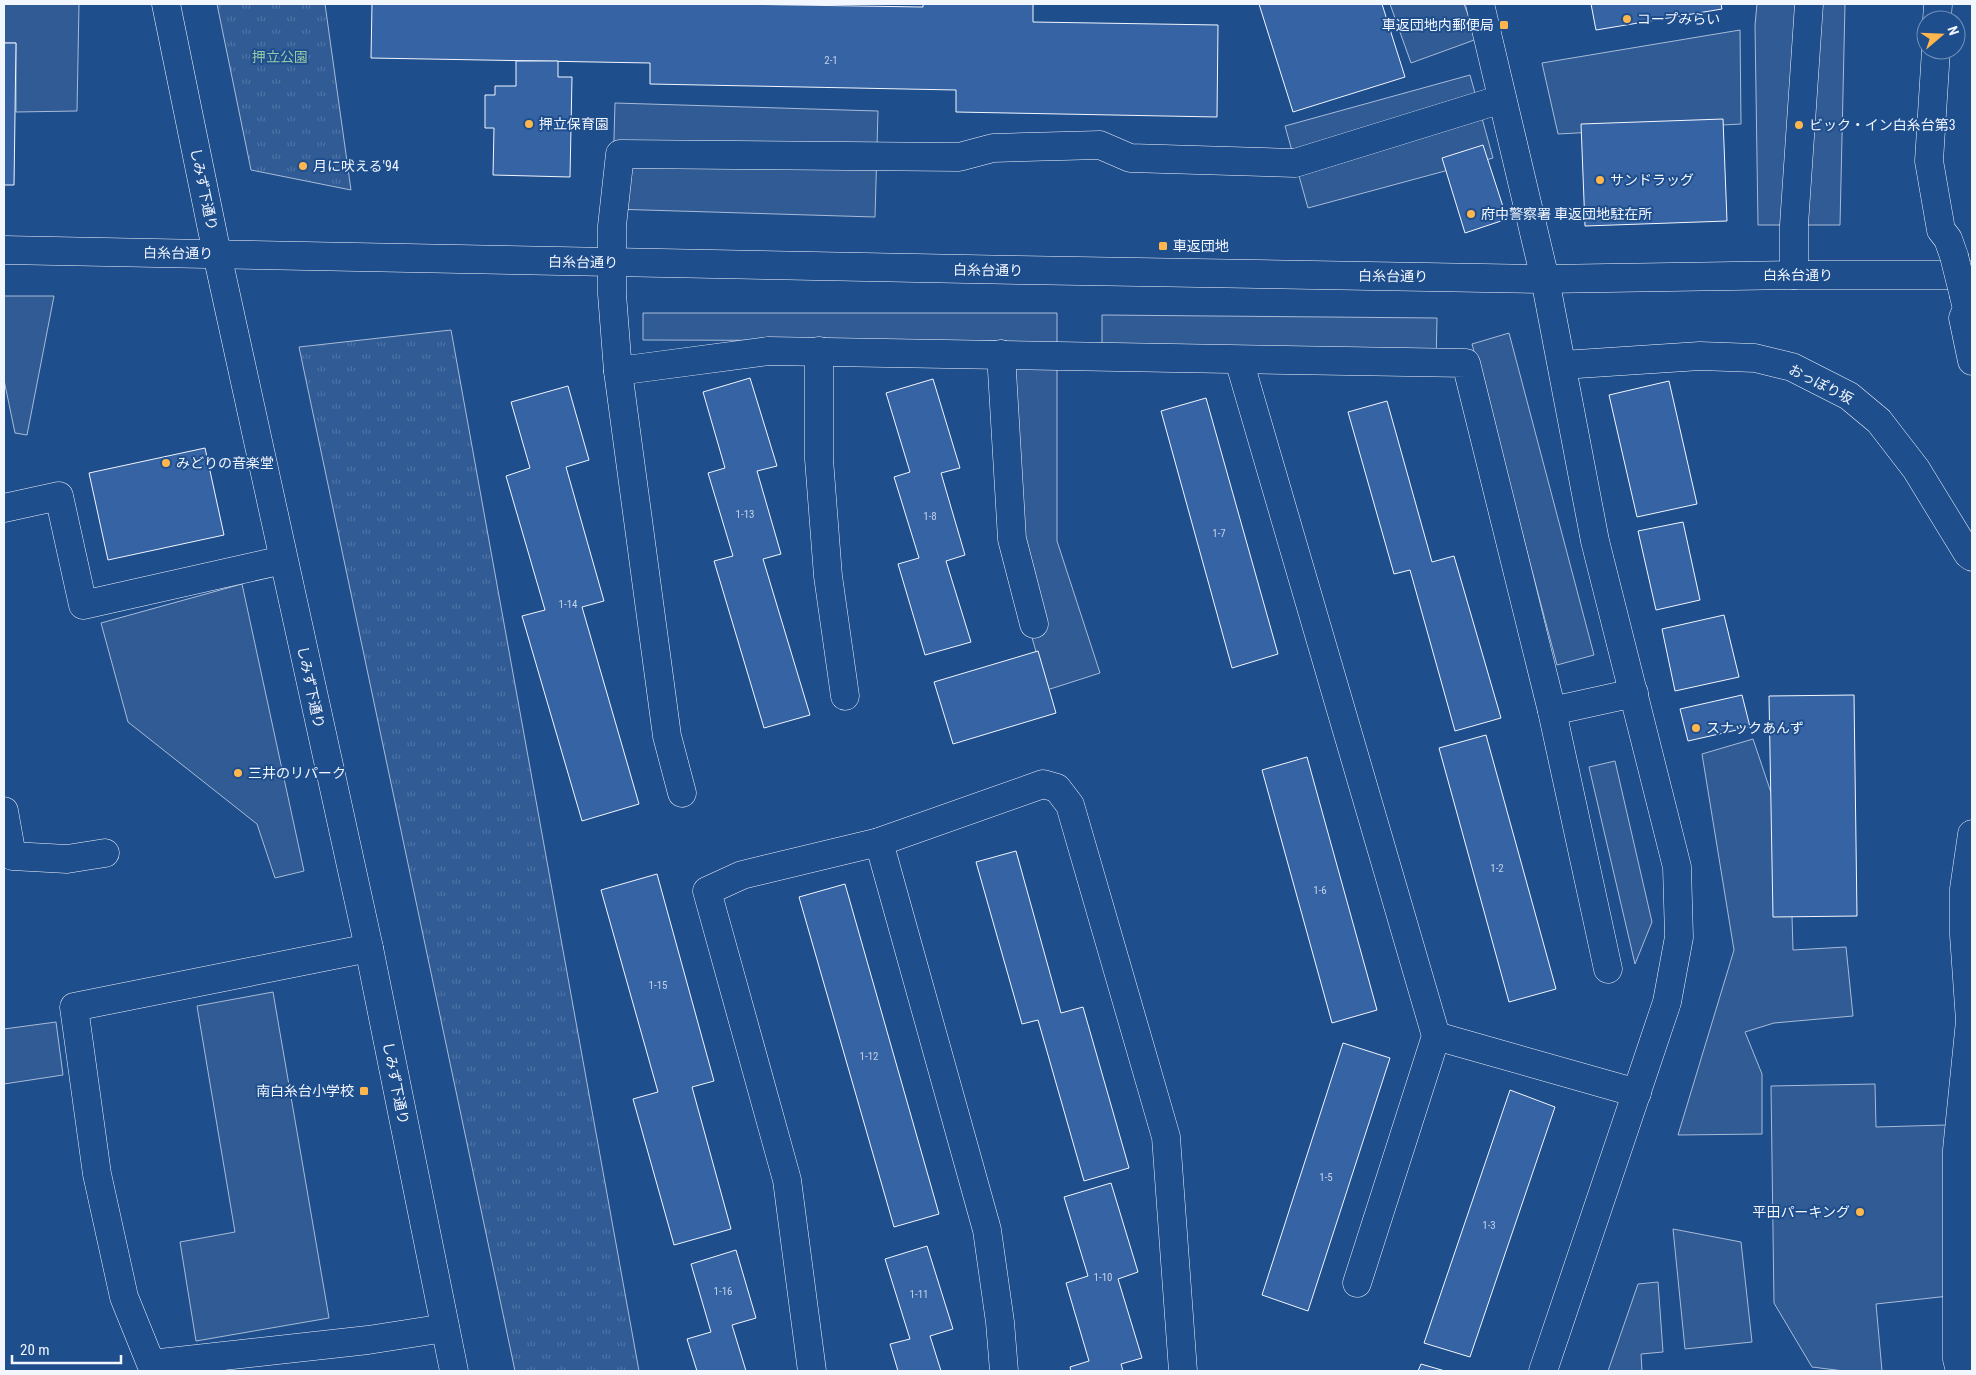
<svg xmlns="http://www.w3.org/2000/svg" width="1976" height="1375" viewBox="0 0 1976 1375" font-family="'Roboto Condensed','Noto Sans JP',sans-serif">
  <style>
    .grass { fill: url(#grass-tufts); stroke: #a8bbd7 }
    .built { fill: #305b95; stroke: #a8bbd7 }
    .building { fill: #3563a3; stroke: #f2f6ff }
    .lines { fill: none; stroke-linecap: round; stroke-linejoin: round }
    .minor-casing { stroke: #f2f6ff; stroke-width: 29 }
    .minor { stroke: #1f4e8c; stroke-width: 28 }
    .minor-bridge-casing { stroke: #f2f6ff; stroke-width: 29; stroke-linecap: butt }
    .minor-bridge { stroke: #1f4e8c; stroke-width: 28 }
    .poi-dot { fill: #ffb74d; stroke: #1f4e8c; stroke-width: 2 }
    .labels { text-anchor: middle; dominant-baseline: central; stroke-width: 4; stroke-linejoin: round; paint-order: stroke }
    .number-label { font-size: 11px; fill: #c3d1e8 }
    .poi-label { font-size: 14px; fill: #f2f6ff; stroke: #1f4e8c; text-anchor: start }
    .park-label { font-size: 14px; fill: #97c8a6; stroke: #1f4e8c }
    .street-label { font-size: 14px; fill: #f2f6ff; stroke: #1f4e8c }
  </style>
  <defs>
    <pattern id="grass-tufts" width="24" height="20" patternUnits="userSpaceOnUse" patternTransform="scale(1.25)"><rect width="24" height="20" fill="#305b95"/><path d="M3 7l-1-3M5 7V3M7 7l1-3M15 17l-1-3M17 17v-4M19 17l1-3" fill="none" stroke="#4e73a5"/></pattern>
  </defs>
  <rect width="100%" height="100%" fill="#1f4e8c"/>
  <g class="grass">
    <polygon points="217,4 325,4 351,190 251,170"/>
    <polygon points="451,330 639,1371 515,1371 299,347"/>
  </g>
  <g class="built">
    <polygon points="4,4 79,4 77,111 16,112 16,43 4,43"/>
    <polygon points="1390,4 1464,4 1477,39 1411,63"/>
    <polygon points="1757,4 1845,4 1840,225 1758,225 1755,25"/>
    <polygon points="1740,30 1741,124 1558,134 1542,63"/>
    <polygon points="1470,75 1493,158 1308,208 1285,126"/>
    <polygon points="615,103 878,111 875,217 612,209"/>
    <polygon points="4,296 54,296 27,435 15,433 4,380"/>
    <polygon points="643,313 1057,313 1057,541 1100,673 1047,690 1002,533 996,341 643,340"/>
    <polygon points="1102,315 1437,318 1436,365 1102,362"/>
    <polygon points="1509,333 1594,655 1557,665 1472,344"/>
    <polygon points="242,584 304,871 275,878 257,824 128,722 101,623"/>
    <polygon points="1753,739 1790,849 1793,950 1846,947 1853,1016 1774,1023 1745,1032 1762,1074 1762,1134 1678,1135 1734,950 1702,754"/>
    <polygon points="1615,761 1652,922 1635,964 1589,767"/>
    <polygon points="273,992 329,1318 196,1341 180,1242 235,1232 197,1006"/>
    <polygon points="56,1022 63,1075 4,1084 4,1029"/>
    <polygon points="1875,1084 1876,1127 1946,1125 1949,1296 1876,1304 1882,1371 1844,1371 1812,1367 1774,1303 1771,1086"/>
    <polygon points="1673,1229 1741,1242 1752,1342 1685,1349"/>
    <polygon points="1658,1282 1663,1352 1641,1354 1642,1371 1608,1371 1638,1284"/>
  </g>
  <g class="building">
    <polygon points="372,4 731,4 923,7 923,4 1033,4 1033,22 1218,25 1217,117 956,112 956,90 650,84 650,63 371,58"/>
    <polygon points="1259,4 1382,4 1405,77 1293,112"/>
    <polygon points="1591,4 1721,4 1722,9 1596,30"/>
    <polygon points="4,43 16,43 14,185 4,185"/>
    <polygon points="516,61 558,61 558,77 572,77 570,177 493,175 494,128 485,128 485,95 495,95 495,86 516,86"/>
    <polygon points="1723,119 1727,221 1585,226 1581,124"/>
    <polygon points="1483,145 1507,219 1465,233 1442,158"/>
    <polygon points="750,378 777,466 757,471 781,554 763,559 810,715 764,728 714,561 733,556 708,473 725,468 703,392"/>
    <polygon points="933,379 960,468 941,473 965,555 946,561 971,642 925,655 898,564 919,558 894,477 910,472 886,393"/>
    <polygon points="1669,381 1697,504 1637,517 1609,395"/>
    <polygon points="568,386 589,460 566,467 604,601 582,607 639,804 582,821 522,616 545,610 506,476 530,468 511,402"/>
    <polygon points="1206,398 1278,654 1232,668 1161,411"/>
    <polygon points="1387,401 1432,562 1454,556 1501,718 1455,731 1410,570 1394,574 1348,412"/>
    <polygon points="205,448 224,535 108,560 89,473"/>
    <polygon points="1683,522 1700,600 1656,610 1638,531"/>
    <polygon points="1724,615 1739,677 1675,691 1662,629"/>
    <polygon points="1038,651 1056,713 953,744 934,682"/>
    <polygon points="1742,695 1750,727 1688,741 1680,709"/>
    <polygon points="1854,695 1857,916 1773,917 1769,696"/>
    <polygon points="1486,735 1556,989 1509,1002 1439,748"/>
    <polygon points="1307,757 1377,1010 1332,1023 1262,770"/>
    <polygon points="1016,851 1061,1013 1083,1007 1129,1168 1084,1181 1038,1020 1022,1024 976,862"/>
    <polygon points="657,874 714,1081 692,1087 731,1229 674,1245 633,1099 658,1092 601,890"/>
    <polygon points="845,884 939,1214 894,1227 799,897"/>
    <polygon points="1343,1043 1390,1058 1308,1311 1262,1295"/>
    <polygon points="1510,1090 1555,1107 1470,1357 1424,1343"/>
    <polygon points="1111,1183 1138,1272 1118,1279 1142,1358 1121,1364 1123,1371 1071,1371 1070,1367 1089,1361 1066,1283 1088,1276 1064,1197"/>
    <polygon points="927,1246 953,1329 930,1336 941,1371 898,1371 890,1344 910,1339 885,1259"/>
    <polygon points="736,1250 756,1318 732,1325 746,1371 697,1371 687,1339 711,1332 691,1264"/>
    <polygon points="1421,1364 1445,1371 1418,1371"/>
  </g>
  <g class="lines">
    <defs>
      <g id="minor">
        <polyline points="166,4 217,254 369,948 454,1371"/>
        <polyline points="1480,4 1545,279 1595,541 1677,867 1679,937 1667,1002 1543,1371"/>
        <polyline points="1937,20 1938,4"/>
        <polyline points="1936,50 1929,161 1941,230 1948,239 1954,256"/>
        <polyline points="4,250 1019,270 1545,279 1794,275 1972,275"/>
        <polyline points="1794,275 1794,225 1809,4"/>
        <polyline points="1964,296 1967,309 1963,318 1972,361"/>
        <polyline points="819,351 819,459 828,576 845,696"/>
        <polyline points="1001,354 1012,539 1034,624"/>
        <polyline points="1239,360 1436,1036 1357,1283"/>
        <polyline points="1562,365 1700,356 1755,358 1792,367 1849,396 1879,421 1916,469 1968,554 1972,557"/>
        <polyline points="618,371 768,351 1466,363 1552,711 1608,969"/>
        <polyline points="4,508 59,496 83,605 283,560"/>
        <polyline points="1552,711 1634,693"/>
        <polyline points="682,793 667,736 618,371 612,294 612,226 620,154 959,157 993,148 1100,145 1130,158 1295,163 1502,99"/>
        <polyline points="4,811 12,856 67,859 105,853"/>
        <polyline points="879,842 987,1230 1000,1322 1004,1371"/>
        <polyline points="369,948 74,1007 97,1174 124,1297 151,1364 368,1340 445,1328"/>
        <polyline points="1436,1036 1637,1093"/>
        <polyline points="812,1371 787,1180 707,891 742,875 879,842 1043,784 1057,788 1070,805 1166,1137 1183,1371"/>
        <polyline points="1960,1371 1957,1359 1957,1150 1970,1021 1964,935 1964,889 1972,834"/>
      </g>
    </defs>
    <use href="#minor" class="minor-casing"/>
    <use href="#minor" class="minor"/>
    <defs>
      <polyline id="minor-bridge" points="1954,256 1964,296"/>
    </defs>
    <use href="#minor-bridge" class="minor-bridge-casing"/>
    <use href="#minor-bridge" class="minor-bridge"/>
  </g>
  <g class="poi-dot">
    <circle cx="1627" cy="19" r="5"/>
    <rect x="1499" y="20" width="10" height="10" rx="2.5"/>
    <circle cx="529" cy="124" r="5"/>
    <circle cx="1799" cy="125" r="5"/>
    <circle cx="303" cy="166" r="5"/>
    <circle cx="1600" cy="180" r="5"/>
    <circle cx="1471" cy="214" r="5"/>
    <rect x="1158" y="241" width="10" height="10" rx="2.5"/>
    <circle cx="166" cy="463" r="5"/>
    <circle cx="1696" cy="728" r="5"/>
    <circle cx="238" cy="773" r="5"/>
    <rect x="359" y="1086" width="10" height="10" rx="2.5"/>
    <circle cx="1860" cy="1212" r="5"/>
  </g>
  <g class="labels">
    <g class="number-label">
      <text x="831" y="60">2-1</text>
      <text x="745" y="514">1-13</text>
      <text x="930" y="516">1-8</text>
      <text x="1219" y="533">1-7</text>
      <text x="568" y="604">1-14</text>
      <text x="1497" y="868">1-2</text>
      <text x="1320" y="890">1-6</text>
      <text x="658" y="985">1-15</text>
      <text x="869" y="1056">1-12</text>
      <text x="1326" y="1177">1-5</text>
      <text x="1489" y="1225">1-3</text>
      <text x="1103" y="1277">1-10</text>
      <text x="723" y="1291">1-16</text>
      <text x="919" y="1294">1-11</text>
    </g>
    <g class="poi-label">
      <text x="1637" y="19">コープみらい</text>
      <text x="1494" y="25" text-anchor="end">車返団地内郵便局</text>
      <text x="539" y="124">押立保育園</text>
      <text x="1809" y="125">ビック・イン白糸台第3</text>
      <text x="313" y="166">月に吠える'94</text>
      <text x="1610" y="180">サンドラッグ</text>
      <text x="1481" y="214">府中警察署 車返団地駐在所</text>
      <text x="1173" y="246">車返団地</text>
      <text x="176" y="463">みどりの音楽堂</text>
      <text x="1706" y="728">スナックあんず</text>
      <text x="248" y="773">三井のリパーク</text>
      <text x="354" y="1091" text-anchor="end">南白糸台小学校</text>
      <text x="1850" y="1212" text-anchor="end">平田パーキング</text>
    </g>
    <g class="park-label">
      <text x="280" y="57">押立公園</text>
    </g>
    <g class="street-label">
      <text transform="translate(204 189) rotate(78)">しみず下通り</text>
      <text transform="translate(178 253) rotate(1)">白糸台通り</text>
      <text transform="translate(583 262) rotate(1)">白糸台通り</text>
      <text transform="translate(988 270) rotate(1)">白糸台通り</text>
      <text x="1798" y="275">白糸台通り</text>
      <text transform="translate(1393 276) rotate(1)">白糸台通り</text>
      <text transform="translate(1821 384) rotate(27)">おっぽり坂</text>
      <text transform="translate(311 687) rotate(78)">しみず下通り</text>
      <text transform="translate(396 1083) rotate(79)">しみず下通り</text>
    </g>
  </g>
  <rect width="1976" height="1375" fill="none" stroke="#f2f6ff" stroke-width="10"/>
  <g transform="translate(1941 35) rotate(71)"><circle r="24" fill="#1f4e8c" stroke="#7391ba"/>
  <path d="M0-4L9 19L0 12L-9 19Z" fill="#ffb74d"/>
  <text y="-8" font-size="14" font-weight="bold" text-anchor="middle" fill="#f2f6ff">N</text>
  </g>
  <path d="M12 1355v8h109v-8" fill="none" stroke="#f2f6ff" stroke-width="2.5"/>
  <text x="20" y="1355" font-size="15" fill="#f2f6ff" stroke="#1f4e8c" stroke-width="4" paint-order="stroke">20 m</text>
</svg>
